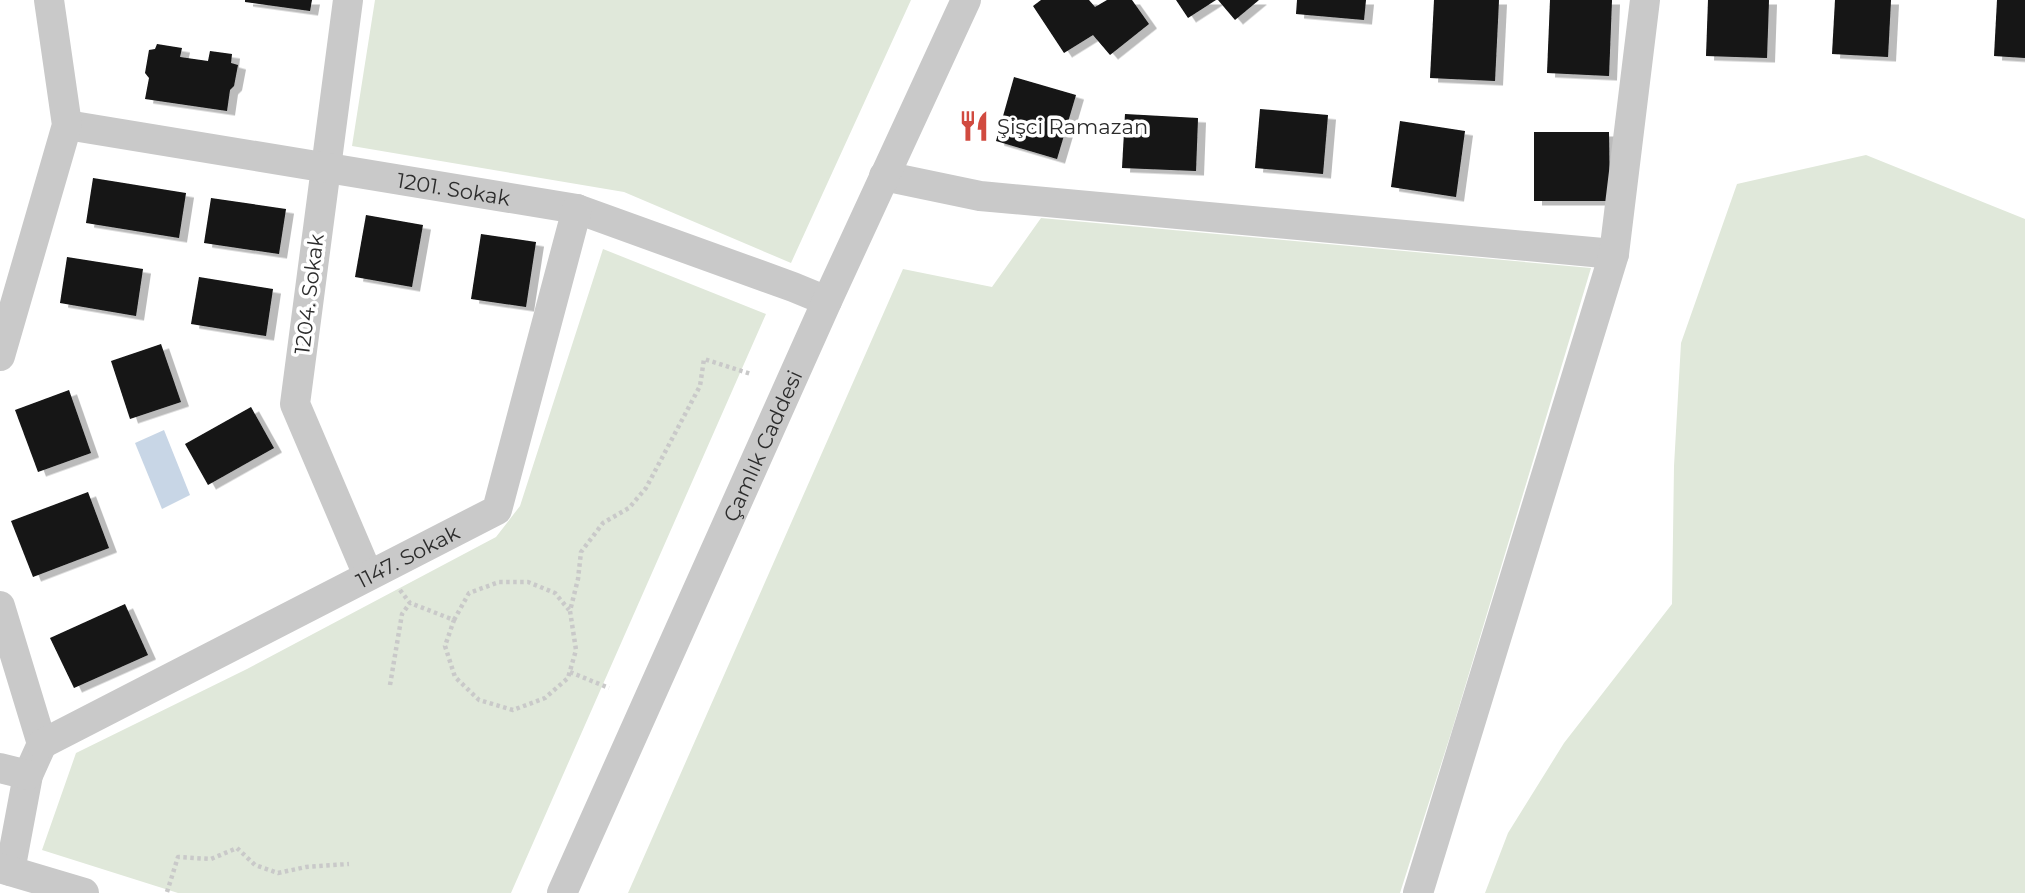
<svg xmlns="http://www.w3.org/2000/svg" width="2025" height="893" viewBox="0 0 2025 893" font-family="Montserrat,sans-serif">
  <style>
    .green { fill: #e0e8da }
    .water { fill: #c8d6e6 }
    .building { fill: #131313; filter: url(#shadow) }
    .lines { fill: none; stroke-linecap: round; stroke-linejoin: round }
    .path { stroke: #c9c9c9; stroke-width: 4.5; stroke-dasharray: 3.5 3.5; stroke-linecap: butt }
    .minor { stroke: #c9c9c9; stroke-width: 30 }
    .labels { text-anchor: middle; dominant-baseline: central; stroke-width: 7; stroke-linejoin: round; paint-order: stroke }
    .poi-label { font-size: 21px; fill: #2c2c2c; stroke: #fff; text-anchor: start }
    .street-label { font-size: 21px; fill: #2c2c2c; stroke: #fff }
  </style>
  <defs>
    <filter id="shadow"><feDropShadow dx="8" dy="4.5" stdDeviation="0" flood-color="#0004"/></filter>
  </defs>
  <rect width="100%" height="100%" fill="#fff"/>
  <g class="green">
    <polygon points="375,0 911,0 791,263 624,192 352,146"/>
    <polygon points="1866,155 2025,219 2025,893 1485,893 1508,833 1564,743 1672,604 1674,466 1681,343 1737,184"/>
    <polygon points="1041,218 1591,268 1452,730 1400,893 628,893 903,269 992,287"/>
    <polygon points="603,249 766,314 511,893 178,893 42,850 76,753 247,669 496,537 520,506"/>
  </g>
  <polygon class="water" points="164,430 190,495 162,509 135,443"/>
  <g class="building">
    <polygon points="245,0 312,0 310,11 245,2"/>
    <polygon points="1041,0 1089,0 1095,7 1107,0 1132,0 1149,24 1110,55 1093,35 1064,53 1033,6"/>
    <polygon points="1176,0 1216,0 1188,18"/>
    <polygon points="1218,0 1259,0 1235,20"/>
    <polygon points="1297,0 1366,0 1364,20 1296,14"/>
    <polygon points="1434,0 1499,0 1495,81 1430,78"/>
    <polygon points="1550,0 1612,0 1609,76 1547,73"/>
    <polygon points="1708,0 1769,0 1767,58 1706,56"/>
    <polygon points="1835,0 1891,0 1888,57 1832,54"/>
    <polygon points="1997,0 2025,0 2025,58 1994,56"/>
    <polygon points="157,44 182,48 180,57 208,61 210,51 232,54 231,63 238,65 234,86 230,90 227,111 145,99 149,78 145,73 149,50 155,49"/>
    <polygon points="1014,77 1076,95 1057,159 996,141"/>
    <polygon points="1260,109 1328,115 1323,174 1255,168"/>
    <polygon points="1125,114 1198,118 1196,171 1122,168"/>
    <polygon points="1400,121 1465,131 1456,197 1391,187"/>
    <polygon points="1534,132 1609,132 1610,201 1534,201"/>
    <polygon points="93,178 186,193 179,238 86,223"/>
    <polygon points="211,198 286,209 279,254 204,243"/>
    <polygon points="366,215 423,225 412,287 355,277"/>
    <polygon points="481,234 536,242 526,307 471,299"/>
    <polygon points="67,257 143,269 136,316 60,303"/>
    <polygon points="199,277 273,289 266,336 191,324"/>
    <polygon points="161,344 181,402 130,419 111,361"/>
    <polygon points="69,390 91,453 38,472 15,410"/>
    <polygon points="251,407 274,448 208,485 185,444"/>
    <polygon points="88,492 109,548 33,577 11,521"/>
    <polygon points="125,604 148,655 74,688 50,638"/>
  </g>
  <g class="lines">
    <g class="path">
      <polyline points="400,590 410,603 454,620 445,646 455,677 479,700 513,710 545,698 568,678 576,650 570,611 578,579 581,552 603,523 629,508 646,488 700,386 704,359 751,374"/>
      <polyline points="454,620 469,593 499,582 528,582 555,593 569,610"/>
      <polyline points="570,672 609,688"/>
      <polyline points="390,685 402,614 410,603"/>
      <polyline points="167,892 178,857 211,859 237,848 255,865 278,873 306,867 349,864"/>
    </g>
    <g class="minor">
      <polyline points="348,0 295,404 368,575"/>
      <path id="s1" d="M67,125L577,209L793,287L827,301"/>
      <polyline points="884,176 980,196 1614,254"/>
      <polyline points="0,356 67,125 49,0"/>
      <polyline points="0,606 42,744 28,775 10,871"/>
      <path id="s2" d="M42,744L497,510L577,209"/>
      <polyline points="0,768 28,775"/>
      <polyline points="0,868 84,893"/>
      <path id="s3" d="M562,893L827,301L966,0"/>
      <polyline points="1418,893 1614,254 1645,0"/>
    </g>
  </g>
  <defs>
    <symbol id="restaurant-bare" viewBox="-9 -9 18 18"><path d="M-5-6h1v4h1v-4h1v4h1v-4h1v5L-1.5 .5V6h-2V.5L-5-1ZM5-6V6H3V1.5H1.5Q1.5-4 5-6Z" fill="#d14a3f" stroke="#fff" stroke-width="2.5" paint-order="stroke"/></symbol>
  </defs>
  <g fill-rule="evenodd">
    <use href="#restaurant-bare" x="952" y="104" width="44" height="44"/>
  </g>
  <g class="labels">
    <g class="poi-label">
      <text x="997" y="126">Şişci Ramazan</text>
    </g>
    <g class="street-label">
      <text stroke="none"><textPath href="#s1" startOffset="392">1201. Sokak</textPath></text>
      <text transform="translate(309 294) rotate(-83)">1204. Sokak</text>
      <text stroke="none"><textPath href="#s3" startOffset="490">Çamlık Caddesi</textPath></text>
      <text stroke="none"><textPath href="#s2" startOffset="411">1147. Sokak</textPath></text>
    </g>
  </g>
</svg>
